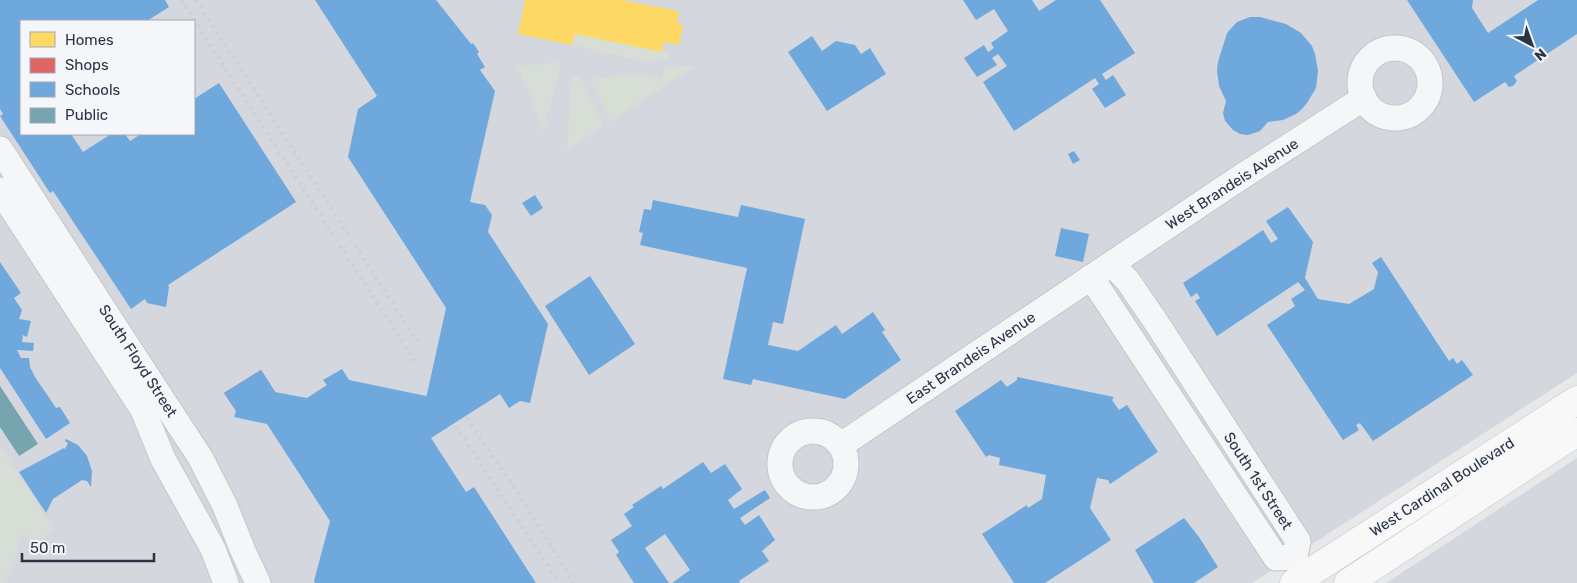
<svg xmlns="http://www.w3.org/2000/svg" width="1577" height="583" viewBox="0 0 1577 583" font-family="Rubik,sans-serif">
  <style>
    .built { fill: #d4d7dd; fill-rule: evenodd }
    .green { fill: #d6ded6 }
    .homes { fill: #ffd966 }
    .shops { fill: #e06666 }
    .schools { fill: #6fa8dc }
    .public { fill: #76a5af }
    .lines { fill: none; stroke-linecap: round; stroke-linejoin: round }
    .minor-casing { stroke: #c4c6c8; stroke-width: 27 }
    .major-casing { stroke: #c2c5c8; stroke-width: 29 }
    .minor { stroke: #f5f6f7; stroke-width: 25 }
    .major { stroke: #f8f8f8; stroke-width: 28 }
    .rail { stroke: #cecfd2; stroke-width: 4; stroke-dasharray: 2.5 5; stroke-linecap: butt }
    .labels { text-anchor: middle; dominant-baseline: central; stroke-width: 5; stroke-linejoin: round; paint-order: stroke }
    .street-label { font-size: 15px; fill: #2b3445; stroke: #f4f6f9 }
  </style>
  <rect width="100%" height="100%" fill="#e6e8ea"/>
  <g class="built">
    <path d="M0,0H1577V373L1252,583H0ZM21,21H194V134H21Z"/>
    <polygon points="1577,458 1577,583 1386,583"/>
  </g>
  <g class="green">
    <polygon points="575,34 662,52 669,53 668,59 646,62 572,45"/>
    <polygon points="561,62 543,132 531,97 517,66"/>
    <polygon points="697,65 611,122 590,79 635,74 662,79 664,68"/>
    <polygon points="580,76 604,127 567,149 572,77"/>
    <polygon points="0,445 54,531 32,545 22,532 17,555 4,583 0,583"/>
  </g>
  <polygon class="homes" points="525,0 621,0 679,11 677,23 683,24 679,45 664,42 662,52 575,34 572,45 518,34"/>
  <polygon class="shops" points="261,370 275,392 239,415 224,393"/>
  <g class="schools">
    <polygon points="0,0 165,0 169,7 147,21 21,21 21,134 71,134 83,152 111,134 125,134 130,141 141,134 194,134 194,99 219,83 296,202 168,285 169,287 166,307 147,303 145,299 131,309 53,191 50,193 0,116 3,114 0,109"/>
    <polygon points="315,0 436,0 471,44 473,43 479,52 477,54 485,67 480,70 495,91 470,202 485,205 492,215 488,232 548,324 530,403 520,401 509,408 500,394 431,438 466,492 474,487 536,583 315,583 314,581 330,521 267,424 234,417 236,411 224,393 261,370 275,392 307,398 327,385 323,380 342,369 349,380 426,396 427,394 446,308 348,157 358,109 377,96"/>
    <polygon points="963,0 1032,0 1039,11 1056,0 1100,0 1135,53 1102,74 1106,80 1113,75 1126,95 1105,108 1092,89 1099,84 1095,78 1014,131 983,82 1007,66 998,54 992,58 997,65 977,77 964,58 984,45 988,52 994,48 991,43 1008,31 994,9 976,20"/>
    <polygon points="1407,0 1473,0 1472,8 1488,33 1538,0 1577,0 1577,34 1514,76 1517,81 1513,86 1509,87 1505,82 1474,102"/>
    <polygon points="1250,17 1260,17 1286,24 1301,33 1312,46 1315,54 1318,71 1316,88 1307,103 1302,109 1296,114 1283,120 1268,122 1260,131 1248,135 1240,134 1233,130 1225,121 1223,113 1226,101 1219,86 1217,70 1218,62 1227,33 1237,22"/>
    <polygon points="812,36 822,51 836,41 855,45 861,54 870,48 886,74 827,111 788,52"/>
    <polygon points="1074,151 1080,160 1073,164 1068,154"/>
    <polygon points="535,195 543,208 531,216 522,203"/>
    <polygon points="653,200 738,217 741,205 805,219 783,324 773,322 768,345 798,351 836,325 842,334 873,312 885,330 882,332 901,360 845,399 753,379 751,385 723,379 747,268 640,245 643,233 639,232 644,209 651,210"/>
    <polygon points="1288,207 1313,242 1305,278 1318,299 1349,304 1374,289 1378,272 1372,263 1381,257 1449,361 1453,358 1457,364 1462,360 1473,375 1373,441 1360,423 1356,425 1359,430 1343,440 1267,325 1295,306 1291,299 1305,290 1298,282 1217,336 1195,301 1200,298 1197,293 1191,297 1183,283 1263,230 1271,243 1278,239 1266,221"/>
    <polygon points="1061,228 1089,234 1083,262 1055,256"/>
    <polygon points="0,262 21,293 14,298 22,310 19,319 31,321 27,337 23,335 22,342 34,343 33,351 17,350 21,358 29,358 30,367 35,377 56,408 60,407 70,423 46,439 0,368"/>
    <polygon points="590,276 635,344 589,375 545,306"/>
    <polygon points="1017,377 1114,397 1112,400 1119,410 1127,405 1158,452 1110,484 1108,480 1097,478 1090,508 1111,540 1045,583 1014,583 982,534 1027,505 1028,508 1042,499 1046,475 999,465 1000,458 989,455 986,457 955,411 1001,380 1007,387 1017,380"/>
    <polygon points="66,439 78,445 87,456 92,471 91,487 87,481 82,480 53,499 46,513 19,472 64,448 65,449 68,443 65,441"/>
    <polygon points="703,462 711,473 725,464 742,489 728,500 734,509 765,490 770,498 740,518 745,525 759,515 775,540 762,551 769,561 739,581 740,583 672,583 690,570 665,534 645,548 669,583 634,583 616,555 619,552 611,540 632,526 624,514 634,507 632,505 661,486 663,489"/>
    <polygon points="1184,518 1199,537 1218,567 1194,583 1154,583 1135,550"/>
  </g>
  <polygon class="public" points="0,386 38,444 19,456 0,427"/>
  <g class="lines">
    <defs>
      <g id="minor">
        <circle cx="1395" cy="83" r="35"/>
        <polyline points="0,149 113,324 200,457 225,506 243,551 258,583"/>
        <polyline points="0,190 143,410 163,459 213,549 226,583"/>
        <polyline points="1112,264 1128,281 1156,322 1298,541 1295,557"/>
        <polyline points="1091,277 1276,558 1295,557"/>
        <circle cx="813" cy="464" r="33"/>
        <polyline points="841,445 1235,181 1364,98"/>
      </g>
      <g id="major">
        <polyline points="1294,583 1577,400"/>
        <polyline points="1348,583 1577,432"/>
      </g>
    </defs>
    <use href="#minor" class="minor-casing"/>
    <use href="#major" class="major-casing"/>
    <use href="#minor" class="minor"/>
    <use href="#major" class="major"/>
    <g class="rail">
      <polyline points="181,0 416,363"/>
      <polyline points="196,0 421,347"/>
      <polyline points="467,418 529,510 574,583"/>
      <polyline points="456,426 559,583"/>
    </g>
  </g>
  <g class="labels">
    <g class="street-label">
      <text transform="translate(1232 184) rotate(-33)">West Brandeis Avenue</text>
      <text transform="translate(971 358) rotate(-34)">East Brandeis Avenue</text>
      <text transform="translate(138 361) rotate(57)">South Floyd Street</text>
      <text transform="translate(1258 481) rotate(57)">South 1st Street</text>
      <text transform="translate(1442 487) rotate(-33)">West Cardinal Boulevard</text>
    </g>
  </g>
  <rect x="20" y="20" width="175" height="115" fill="#f4f6f9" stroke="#a4a8b1"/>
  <rect x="30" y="32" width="25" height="15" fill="#ffd966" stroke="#a4a8b1"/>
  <text x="65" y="45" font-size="15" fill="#2b3445">Homes</text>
  <rect x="30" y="58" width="25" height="15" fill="#e06666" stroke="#a4a8b1"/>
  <text x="65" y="70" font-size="15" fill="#2b3445">Shops</text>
  <rect x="30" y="82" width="25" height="15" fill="#6fa8dc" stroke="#a4a8b1"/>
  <text x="65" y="95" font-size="15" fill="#2b3445">Schools</text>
  <rect x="30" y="108" width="25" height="15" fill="#76a5af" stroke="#a4a8b1"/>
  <text x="65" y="120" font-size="15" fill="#2b3445">Public</text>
  <g transform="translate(1532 45) rotate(139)" stroke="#f4f6f9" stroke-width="4" paint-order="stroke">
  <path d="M0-4L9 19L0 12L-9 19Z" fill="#2b3445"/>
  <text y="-8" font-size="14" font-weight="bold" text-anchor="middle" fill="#2b3445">N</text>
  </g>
  <path d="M22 553v8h132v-8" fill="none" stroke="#2b3445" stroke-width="2.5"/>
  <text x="30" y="553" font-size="15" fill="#2b3445" stroke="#f4f6f9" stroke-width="4" paint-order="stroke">50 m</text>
</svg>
